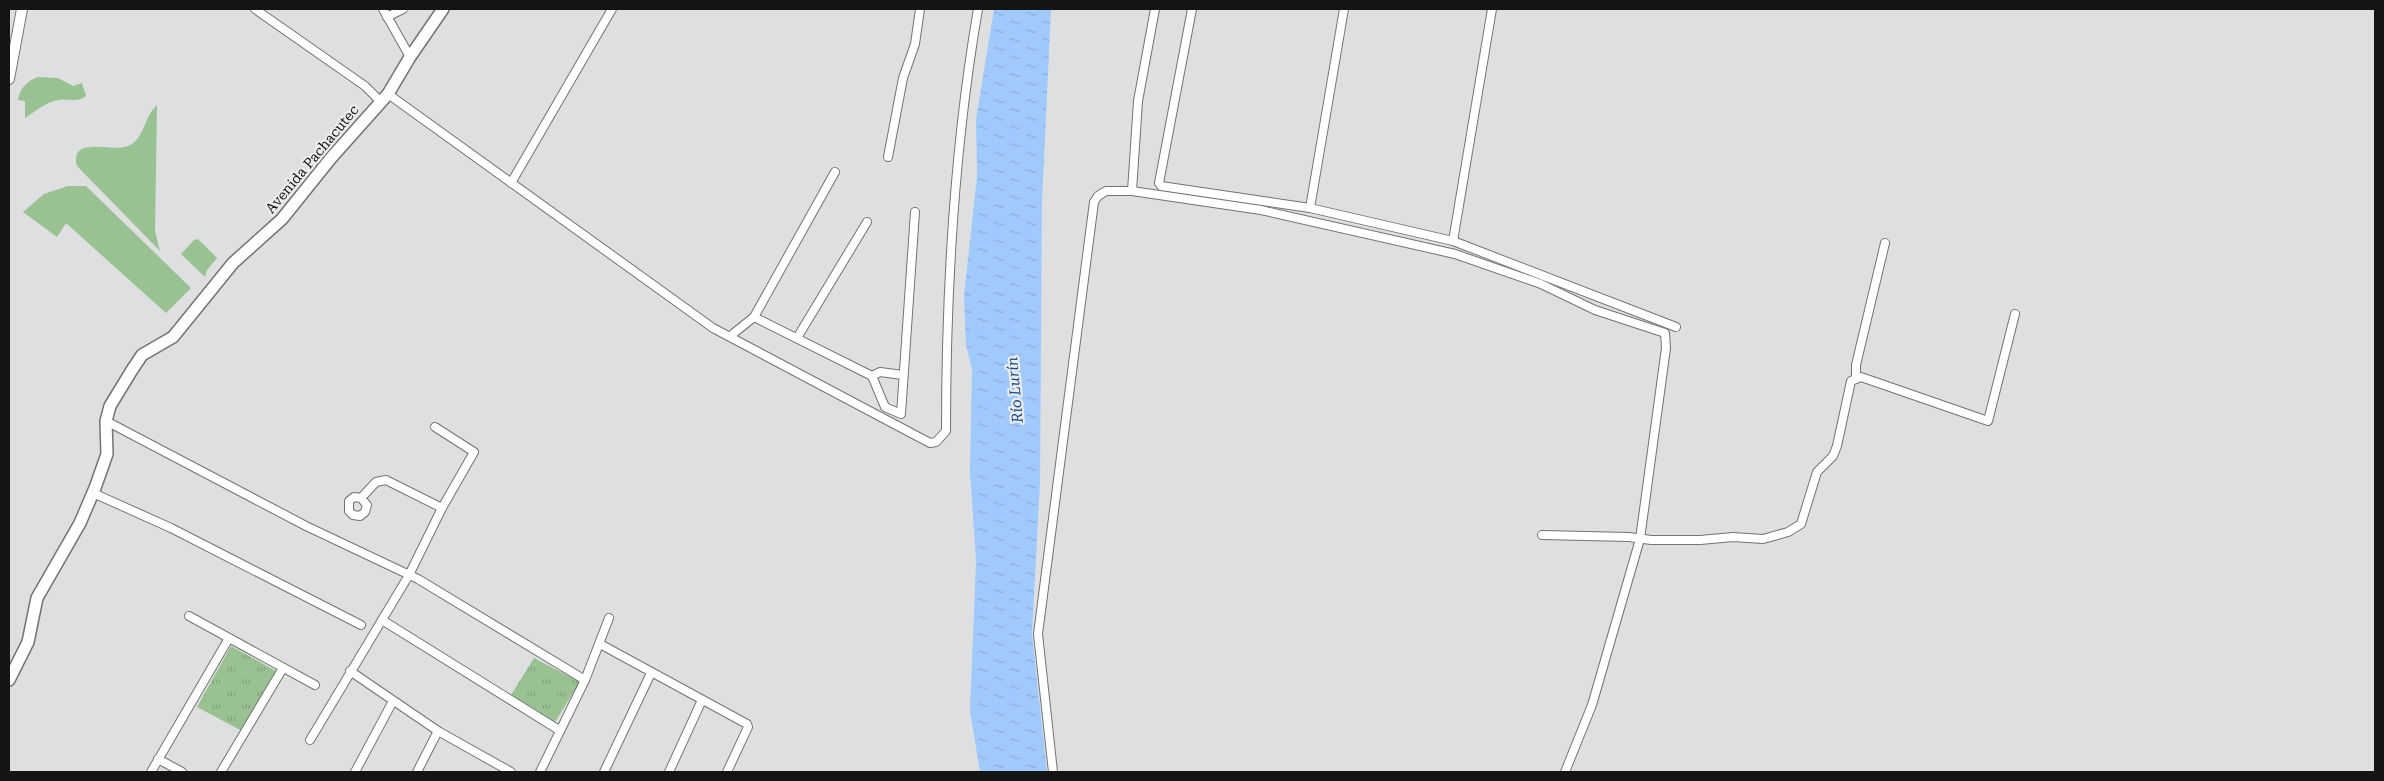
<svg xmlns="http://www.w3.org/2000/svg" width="2384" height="781" viewBox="0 0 2384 781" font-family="'Roboto Serif',serif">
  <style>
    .grass { fill: #9ac191 }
    .park { fill: url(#park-tufts) }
    .water { fill: url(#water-ripples) }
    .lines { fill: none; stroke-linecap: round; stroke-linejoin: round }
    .minor-casing { stroke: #727375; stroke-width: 10 }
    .tertiary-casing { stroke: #727375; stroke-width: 12 }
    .secondary-casing { stroke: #727375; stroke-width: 14 }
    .minor { stroke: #fff; stroke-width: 8 }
    .tertiary { stroke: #fff; stroke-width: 10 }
    .secondary { stroke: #fff; stroke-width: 11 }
    .labels { text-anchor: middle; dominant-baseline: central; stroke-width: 4.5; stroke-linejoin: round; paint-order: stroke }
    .street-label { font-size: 14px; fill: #131414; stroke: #ebecee }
    .water-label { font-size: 15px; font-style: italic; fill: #104984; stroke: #ebecee }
  </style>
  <defs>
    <pattern id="park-tufts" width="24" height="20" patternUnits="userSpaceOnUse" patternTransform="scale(1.25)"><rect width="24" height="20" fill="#9ac191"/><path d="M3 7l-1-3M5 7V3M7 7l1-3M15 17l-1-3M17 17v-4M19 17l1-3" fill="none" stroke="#84a57c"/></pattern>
    <pattern id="water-ripples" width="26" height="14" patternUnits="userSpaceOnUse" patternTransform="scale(1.25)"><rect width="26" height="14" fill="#a0cafd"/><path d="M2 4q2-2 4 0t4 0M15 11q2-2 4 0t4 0" fill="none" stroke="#89add8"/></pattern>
  </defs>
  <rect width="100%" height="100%" fill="#dddfe1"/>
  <g class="grass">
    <path d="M38,77L58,78L73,86L82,83L86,96C78,103 67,98 58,100C44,103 36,111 25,118V101L18,100C20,88 27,81 38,77Z"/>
    <path d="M157,105L155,231L160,251L77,166C69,136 111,151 125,147C145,142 143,117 157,105Z"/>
    <polygon points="68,186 86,186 191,288 166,313 66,223 57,237 23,212 44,194"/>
    <polygon points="198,239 217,258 207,270 205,277 181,254 194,240"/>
  </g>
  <g class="park">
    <polygon points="231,646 276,671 242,731 197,707"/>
    <polygon points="534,658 580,682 555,722 511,695"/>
  </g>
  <polygon class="water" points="994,9 1051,9 1042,201 1040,483 1032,634 1047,772 980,772 970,711 976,561 970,471 972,369 966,345 964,296 977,176 976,120"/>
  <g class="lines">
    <defs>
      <g id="minor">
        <polyline points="255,9 365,86 381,102"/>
        <polyline points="383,9 410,57"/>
        <polyline points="1192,9 1159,183 1161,186 1310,208 1453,241 1676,327"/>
        <polyline points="387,17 403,9"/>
        <path d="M388,94L713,328L930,443L936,442L946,431C946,290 954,148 978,9"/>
        <polyline points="888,157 903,78 915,44 920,9"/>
        <polyline points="835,172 754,317 872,376 885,407 901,414 915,212"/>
        <polyline points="511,183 612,9"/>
        <polyline points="1132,191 1138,101 1155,9"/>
        <polyline points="1310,208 1344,9"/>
        <polyline points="1453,241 1492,9"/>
        <polyline points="731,337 734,333 754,317"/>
        <polyline points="797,338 867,222"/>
        <polyline points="872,376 880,372 903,375"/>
        <polyline points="1856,377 1856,365 1885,243"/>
        <polyline points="106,421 306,526 418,579 585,680"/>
        <polyline points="93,493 171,528 361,625"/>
        <polyline points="361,498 367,505 365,512 360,516 353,515 349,511 349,501 354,497 361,498 376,482 386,480 442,508"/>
        <polyline points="1542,535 1629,537 1651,540 1700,540 1733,537 1763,539 1788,532 1801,524 1817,472 1833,456 1837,446 1851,381 1861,377 1988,421 2015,314"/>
        <polyline points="189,616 315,685"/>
        <polyline points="382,620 559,730"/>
        <polyline points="600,644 747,724 748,727 727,772"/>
        <polyline points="350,671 438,731 511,772"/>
        <polyline points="310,740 409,575 442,508 474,452 435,427"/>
        <polyline points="158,759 182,772"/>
        <polyline points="151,772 229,638"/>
        <polyline points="221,772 283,668"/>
        <polyline points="355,772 393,701"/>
        <polyline points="417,772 438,731"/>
        <polyline points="540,772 585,680 609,618"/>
        <polyline points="604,772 651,673"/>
        <polyline points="669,772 702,700"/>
        <polyline points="1053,772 1038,634 1094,202 1098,196 1106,191 1132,191 1261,210 1455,254 1541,284 1595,310 1665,333 1666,348 1640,539 1592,705 1565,772"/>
      </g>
      <polyline id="tertiary" points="9,79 22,9"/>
      <polyline id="secondary" points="9,680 28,642 37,598 80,523 95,488 107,454 106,421 110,406 132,370 142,355 173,337 233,263 282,219 331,158 388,94 410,57 443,9"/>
    </defs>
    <use href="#minor" class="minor-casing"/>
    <use href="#tertiary" class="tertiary-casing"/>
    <use href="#secondary" class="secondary-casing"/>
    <use href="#minor" class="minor"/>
    <use href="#tertiary" class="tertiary"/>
    <use href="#secondary" class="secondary"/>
  </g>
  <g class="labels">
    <g class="street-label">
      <text transform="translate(312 159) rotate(-50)">Avenida Pachacutec</text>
    </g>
    <g class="water-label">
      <text transform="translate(1015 390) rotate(-95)">Río Lurín</text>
    </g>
  </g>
  <rect width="2384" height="781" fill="none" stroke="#131414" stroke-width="20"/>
</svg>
